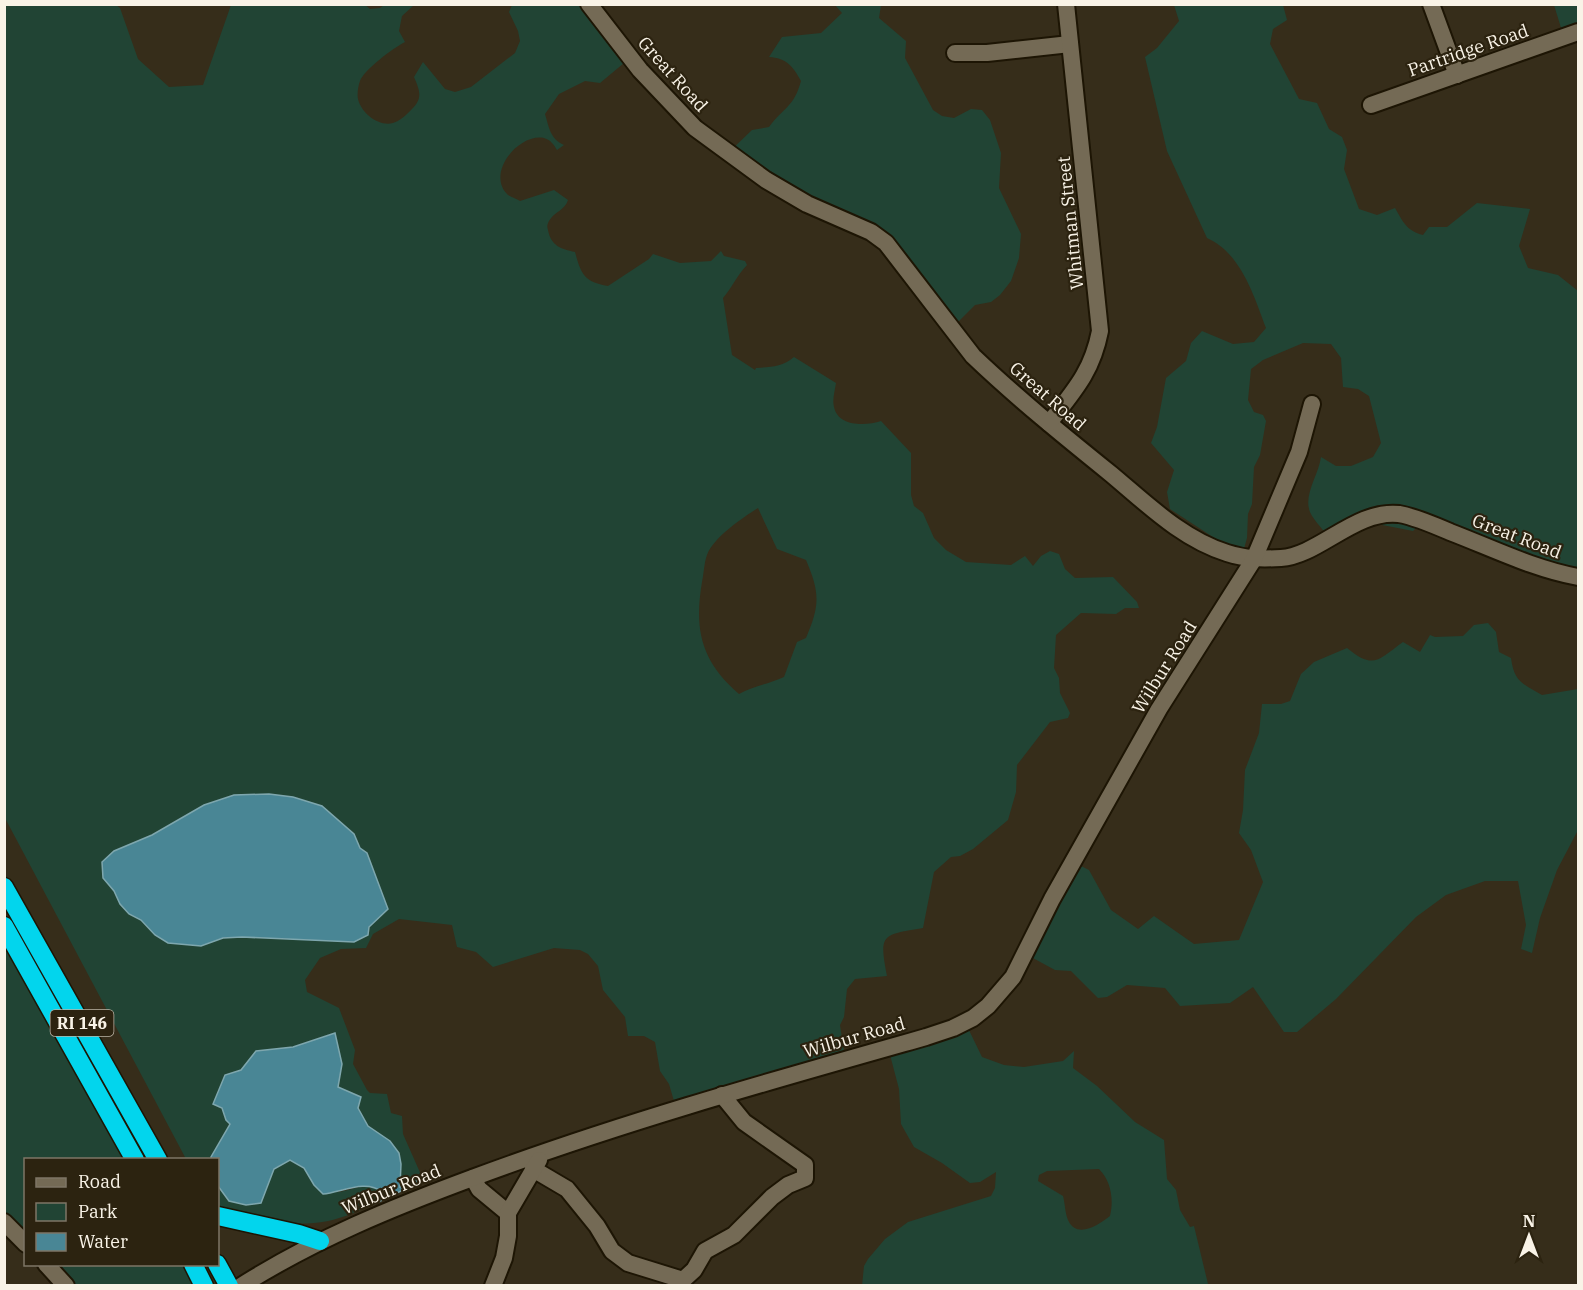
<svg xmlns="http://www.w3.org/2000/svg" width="1583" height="1290" viewBox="0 0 1583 1290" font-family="'IBM Plex Serif',serif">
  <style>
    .green { fill: #214434; fill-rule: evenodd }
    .water { fill: #498695; stroke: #7ea7ae; stroke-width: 1.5 }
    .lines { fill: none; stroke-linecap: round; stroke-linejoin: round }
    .minor-casing { stroke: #1d1504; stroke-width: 20 }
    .highway-casing { stroke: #1d1504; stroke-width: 21 }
    .minor { stroke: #746a55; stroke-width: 16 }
    .highway { stroke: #02d5ed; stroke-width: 18 }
    .labels { text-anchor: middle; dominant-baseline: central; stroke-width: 4.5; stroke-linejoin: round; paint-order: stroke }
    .shield { fill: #2c2310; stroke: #bcb5a6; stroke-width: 1.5 }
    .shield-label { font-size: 16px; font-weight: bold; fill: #f9f3e7 }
    .street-label { font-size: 18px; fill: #f9f3e7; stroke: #2c2310 }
  </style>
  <rect width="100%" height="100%" fill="#362d1a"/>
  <g class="green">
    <path d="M364,4L370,9L380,8L384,5H414L402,16L399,31L405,42C393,48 364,70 360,81C358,86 357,95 358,99C361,113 379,127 393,123C399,121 404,117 408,113C423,100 421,93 414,77L423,62L445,89L455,92L471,87L515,53L520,41L518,31L509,12L512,5H587L626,58L624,63L600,83L585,81L559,94L545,114C549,127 550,139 564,145L557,150C554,145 551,140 544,138C519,133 485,173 508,195C511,197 517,199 520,201L554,190L568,200C565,210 554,212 549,221C547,225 547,226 548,230C551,246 561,249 575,252C581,274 584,282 608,286L649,259L653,254L680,263L711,261L721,251L724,256L745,261L747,265C737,275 732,288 723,298L732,355L755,370L756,368C771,367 782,367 794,357L836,383C835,390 832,400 834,407C838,427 866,426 881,421L911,453V495L914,506L923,513L934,538L946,550L966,562L1011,565L1025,556L1033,566L1041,556L1050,551L1059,554L1065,569L1075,578L1113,577L1137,602L1139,608H1125L1116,614L1081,613L1056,635L1054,668L1059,678L1060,693L1070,713L1068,718L1050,722L1017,765L1016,792L1008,820L973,849L960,856L951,857L934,872L923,928C881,935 879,934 887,976L855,979L847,989L844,1017L840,1025L845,1058L676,1108L669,1084L660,1071L655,1042L644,1036H628L625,1017L603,990L598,966L588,954L580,950L554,948L493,967L476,952L457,947L452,925L399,919L373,934L366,948L341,949L320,958L305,980L307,992L339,1008L355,1050L353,1064L367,1090L370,1093L387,1094L391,1113L402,1116L403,1134L422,1177L400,1188L401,1164L390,1141L368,1126L358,1108L361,1097L338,1087L342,1064L334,1033L293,1047L256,1051L241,1070L225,1075L217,1093L226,1120L230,1123L211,1159H186L5,818L4,5H116L120,8L138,59L169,87L203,85L231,5ZM758,508L777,549L806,560C820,593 820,605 806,638L797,642L784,677C769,684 753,686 739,694C701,661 694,630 702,582C704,573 704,563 707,555C713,538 742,518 758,508ZM234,795L354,834L360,848L354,942L242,937L223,938L201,946L168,943L155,935L141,920L129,914L120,904L114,891V851L152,835L204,805Z"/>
    <path d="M835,5H881L879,18L906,41L905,58L933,110L942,116L954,118L971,109L982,110L990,120L1001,153L999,188L1021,234L1019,258L1011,281L1000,295L991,302L975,305L957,323L876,240L742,171L740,173L726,155L752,130L769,127C784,107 794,107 801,81C793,66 786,58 769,57L782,37L821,33L842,13Z"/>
    <path d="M1174,5H1283L1287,20L1273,29L1270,44L1299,99L1317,103L1329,129L1342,137L1347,150L1344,169L1359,209L1377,215L1395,208C1403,222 1407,231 1423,235L1429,227H1447L1477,203L1530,209L1519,246L1528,268L1558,275L1578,291V579L1417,527L1413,531L1367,522L1330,539C1324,530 1314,521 1310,512C1303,495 1319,474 1321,457L1336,466H1351L1373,457L1381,443L1369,396L1358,389L1343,387L1341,358L1331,344L1303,343L1263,360L1251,369L1248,400L1254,412L1263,415L1266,421L1260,455L1254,467L1252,504L1248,514L1247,538L1242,556L1170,509L1167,492L1174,470L1151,443L1157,427L1166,378L1186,361L1191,343L1202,331L1233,344L1254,342L1266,328C1254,296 1241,253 1207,238L1167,151L1145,57L1157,48L1179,21Z"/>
    <polygon points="1554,5 1578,5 1578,30 1562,31"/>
    <path d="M1488,623L1496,632L1499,652L1511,658C1514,682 1523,684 1542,695L1578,689V830L1557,870L1540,918L1532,953L1521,949L1526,925L1518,881H1485L1446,895L1416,917L1336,999L1297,1032H1284L1253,987L1230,1003L1180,1006L1165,988L1127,985L1107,997L1098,998L1071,971L1055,970L1031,957L1075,863L1089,870L1111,910L1138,929L1154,916L1194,944L1239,940L1263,882L1251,850L1239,833L1243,810L1245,770L1259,733L1262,704H1281L1290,701L1301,674L1314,662L1347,648C1374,670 1378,660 1403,642L1420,652L1430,635L1435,637L1463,636L1474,625Z"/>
    <polygon points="4,928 134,1159 26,1160 25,1250 7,1232 5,1235"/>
    <path d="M966,1024L982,1057L1004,1065L1024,1067L1063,1061L1074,1051L1073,1068L1097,1086L1135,1122L1164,1140L1167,1179L1176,1190L1180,1210L1190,1227L1194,1226L1208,1284L1215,1285L862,1286L864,1266L868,1259L885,1239L908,1222L991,1196L995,1188L996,1172L980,1182L970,1183L942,1163L914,1147L901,1124L899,1089L889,1051ZM1099,1169C1111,1181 1114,1199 1110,1216C1100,1224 1077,1240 1068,1220C1065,1213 1065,1203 1063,1196L1038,1181L1039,1175L1047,1171Z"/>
    <path d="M290,1160L304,1168L314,1185C321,1187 331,1192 338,1192C355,1190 366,1180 382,1192C375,1204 366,1207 353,1213C307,1233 263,1221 218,1207V1186L220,1191L261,1203L274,1169Z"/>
    <polygon points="39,1265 192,1265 204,1285 59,1285"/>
  </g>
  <g class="water">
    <polygon points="269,794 293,797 322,806 354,834 360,848 367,853 388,909 369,927 368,935 354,942 242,937 223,938 201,946 168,943 155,935 141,920 129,914 120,904 114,891 103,878 102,862 114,851 152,835 204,805 234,795"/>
    <path d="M335,1033L342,1064L338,1087L361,1097L358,1108L368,1126L390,1141L399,1153L401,1164L400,1187L423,1178L424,1180L372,1205L382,1192C366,1179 342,1192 323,1194L314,1185L304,1168L290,1160L274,1169L261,1203L246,1205L229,1201L218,1186V1160L211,1159V1157L230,1124L226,1120L222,1108L213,1104L225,1075L241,1070L256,1051L293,1047Z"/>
  </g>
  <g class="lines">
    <defs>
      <g id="minor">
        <path d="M589,4L640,70L695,128L766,180L807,204L871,232L886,243L973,356C1017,398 1064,436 1111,474C1147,504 1182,539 1227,553C1245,559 1262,559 1281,558C1318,556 1356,509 1399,514C1416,517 1434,525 1450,532C1492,548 1534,569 1578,577"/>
        <polyline points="1431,4 1457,75"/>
        <polyline points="955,53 987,53 1070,44"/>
        <polyline points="1371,105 1578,32"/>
        <path d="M1049,423C1074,391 1092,372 1100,331L1066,4"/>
        <polyline points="533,1169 567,1189 597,1226 612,1251 628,1263 683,1280 694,1270 705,1251 734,1235 772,1197 788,1185 805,1178 805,1165 744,1122 722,1095"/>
        <polyline points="473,1178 479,1189 508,1213"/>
        <polyline points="4,1222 26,1244"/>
        <polyline points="46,1264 66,1286"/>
        <path d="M241,1286C315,1239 394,1207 475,1177C623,1122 774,1080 926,1037L953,1028L973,1018L988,1006L1013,977L1052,899L1159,709L1254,559L1299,452L1312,404"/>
        <polyline points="493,1286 504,1258 508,1236 508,1213 539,1160"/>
      </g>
      <g id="highway">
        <polyline points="4,887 158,1160"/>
        <polyline points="4,926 135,1160"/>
        <polyline points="218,1216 299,1234 320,1241"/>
        <polyline points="193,1264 204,1286"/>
        <polyline points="217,1264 229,1286"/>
      </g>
    </defs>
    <use href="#minor" class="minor-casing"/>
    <use href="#highway" class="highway-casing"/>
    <use href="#minor" class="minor"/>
    <use href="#highway" class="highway"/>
  </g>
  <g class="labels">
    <rect class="shield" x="50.5" y="1010" width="63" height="26" rx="4.5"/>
    <g class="shield-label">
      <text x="82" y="1023">RI 146</text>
    </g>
    <g class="street-label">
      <text transform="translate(1468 50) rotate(-19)">Partridge Road</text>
      <text transform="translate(673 74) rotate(48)">Great Road</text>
      <text transform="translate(1070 223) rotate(-96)">Whitman Street</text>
      <text transform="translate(1048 396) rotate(41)">Great Road</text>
      <text transform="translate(1517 536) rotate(21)">Great Road</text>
      <text transform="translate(1164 667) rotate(-58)">Wilbur Road</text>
      <text transform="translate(854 1037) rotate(-16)">Wilbur Road</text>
      <text transform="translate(391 1189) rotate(-22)">Wilbur Road</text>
    </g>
  </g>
  <rect width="1583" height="1290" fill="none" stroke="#f9f3e7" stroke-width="12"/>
  <rect x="24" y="1158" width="195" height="108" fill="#2c2310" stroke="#7e7666" stroke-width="1.5"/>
  <rect x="36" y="1178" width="30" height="9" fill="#746a55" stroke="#7e7666" stroke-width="1.5"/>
  <text x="78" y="1188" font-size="18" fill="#f9f3e7">Road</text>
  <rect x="36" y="1203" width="30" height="18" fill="#214434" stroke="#7e7666" stroke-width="1.5"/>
  <text x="78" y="1218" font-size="18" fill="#f9f3e7">Park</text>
  <rect x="36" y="1233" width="30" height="18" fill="#498695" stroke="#7e7666" stroke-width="1.5"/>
  <text x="78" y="1248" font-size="18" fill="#f9f3e7">Water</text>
  <g transform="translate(1529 1236)" stroke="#2c2310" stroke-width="4.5" paint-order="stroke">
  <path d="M0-4.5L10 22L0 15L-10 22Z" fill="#f9f3e7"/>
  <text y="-9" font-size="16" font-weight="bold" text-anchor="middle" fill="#f9f3e7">N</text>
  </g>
</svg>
